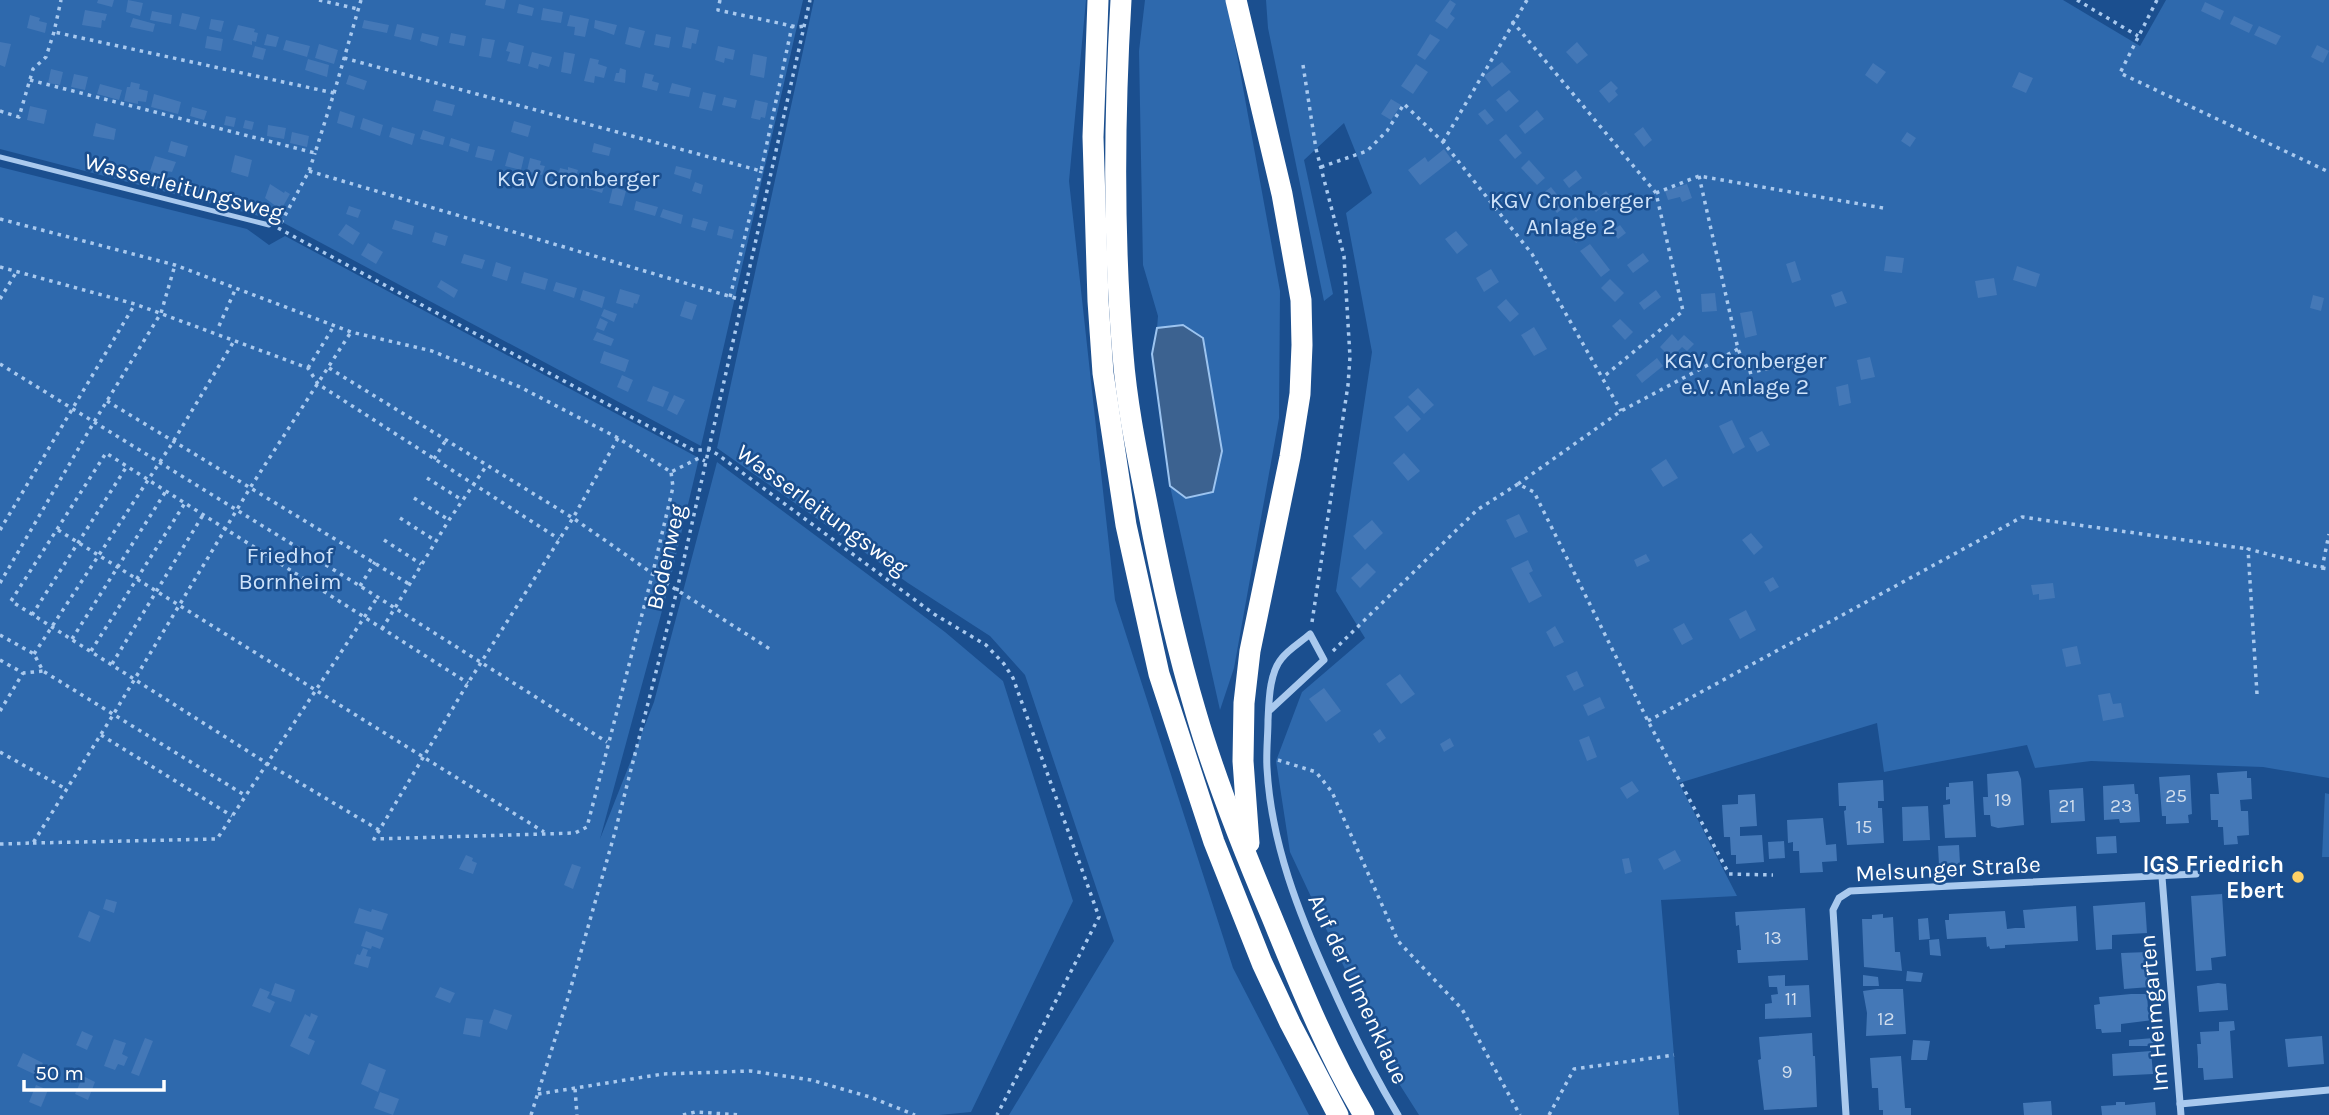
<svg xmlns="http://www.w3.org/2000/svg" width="2329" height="1115" viewBox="0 0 2329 1115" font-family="Karla,sans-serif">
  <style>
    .green { fill: #2e69ad }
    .water { fill: #3c6290; stroke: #9cc4f0; stroke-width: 2 }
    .building { fill: #4478b7 }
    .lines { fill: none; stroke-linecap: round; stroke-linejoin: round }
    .path { stroke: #a9c9ee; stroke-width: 3.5; stroke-dasharray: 3.5 5; stroke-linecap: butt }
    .service { stroke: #a9c9ee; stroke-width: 5 }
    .minor { stroke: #a9c9ee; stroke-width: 7 }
    .motorway { stroke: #fff; stroke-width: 21 }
    .poi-dot { fill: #ffd166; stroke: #1b4f8f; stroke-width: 2.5 }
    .labels { text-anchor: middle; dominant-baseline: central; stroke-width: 5; stroke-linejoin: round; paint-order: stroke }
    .number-label { font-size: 19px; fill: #d0dded }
    .park-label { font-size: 23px; fill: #cfe3fa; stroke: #1b4f8f }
    .street-label { font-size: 23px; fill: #fff; stroke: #1b4f8f }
    .poi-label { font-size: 23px; font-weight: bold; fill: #fff; stroke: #1b4f8f; text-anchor: end }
  </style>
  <rect width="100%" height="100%" fill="#1b4f8f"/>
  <g class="green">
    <polygon points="0,0 803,0 701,446 282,222 0,149"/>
    <polygon points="814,0 1086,0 1069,181 1115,600 1233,968 1309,1115 1009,1115 1114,941 1025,675 990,636 908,583 717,448"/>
    <polygon points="1145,0 1227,0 1280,291 1279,418 1234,668 1220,710 1170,486 1186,498 1212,492 1222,451 1203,338 1183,325 1157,328 1158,316 1143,265 1139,51"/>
    <polygon points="1266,0 2063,0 2140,46 2166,0 2329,0 2329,778 2263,767 2091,761 2035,768 2027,745 1884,772 1877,723 1679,783 1737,896 1661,900 1679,1115 1419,1115 1398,1082 1290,852 1276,761 1302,692 1365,638 1336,591 1372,352 1346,213 1372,193 1344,123 1304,160 1333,294 1324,301 1268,28"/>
    <polygon points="0,167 247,229 269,245 285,236 699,458 669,585 600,839 654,702 717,462 945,632 1003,681 1073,901 971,1112 939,1115 0,1115"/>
    <polygon points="2325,793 2329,794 2329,857 2322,857"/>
  </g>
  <polygon class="water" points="1183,325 1203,338 1222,451 1213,492 1186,498 1170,486 1152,354 1157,328"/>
  <g class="building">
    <polygon points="98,0 114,0 112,7 97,3"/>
    <polygon points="128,0 143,3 140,16 126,12"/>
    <polygon points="486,0 506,0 504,9 485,5"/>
    <polygon points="1450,0 1456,4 1450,14 1455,18 1447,29 1435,21"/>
    <polygon points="2205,2 2224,11 2220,20 2201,11"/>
    <polygon points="519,4 534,8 532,16 517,13"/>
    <polygon points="543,8 563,12 561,23 541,20"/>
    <polygon points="85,10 107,14 105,21 102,20 101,28 82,25"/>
    <polygon points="152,11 172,15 171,24 150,20"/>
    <polygon points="182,13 200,17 196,30 179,26"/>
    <polygon points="30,15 40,18 39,21 47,23 45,33 27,28"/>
    <polygon points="570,15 589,19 585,37 574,35 575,27 567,26"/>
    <polygon points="2234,16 2253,25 2249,33 2230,24"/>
    <polygon points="133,18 155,24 153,32 130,27"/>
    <polygon points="211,19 224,21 221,32 209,29"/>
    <polygon points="364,20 389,25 387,33 362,28"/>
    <polygon points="595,20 617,25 614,35 594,28"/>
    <polygon points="397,24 414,28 411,40 394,36"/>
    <polygon points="238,25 255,29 254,32 258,33 256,42 252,41 252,45 233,40"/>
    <polygon points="2259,26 2281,36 2276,45 2254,35"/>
    <polygon points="629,27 645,31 640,48 625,44"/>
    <polygon points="686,27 699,30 696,44 692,43 691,49 682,47"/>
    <polygon points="422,33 439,37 437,46 420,41"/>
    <polygon points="451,33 466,36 464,46 449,43"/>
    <polygon points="267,34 279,37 276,47 264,45"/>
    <polygon points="656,34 671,37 669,48 654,45"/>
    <polygon points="1430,34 1440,40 1425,60 1417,55"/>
    <polygon points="207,36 223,39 221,51 205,48"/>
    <polygon points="482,38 495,40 491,58 479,56"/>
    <polygon points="286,40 310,46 307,57 283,50"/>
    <polygon points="0,42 11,44 5,67 0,65"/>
    <polygon points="509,42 524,46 520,64 507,61 510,52 506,51"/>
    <polygon points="1577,42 1588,55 1577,64 1566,52"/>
    <polygon points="319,44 338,50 334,64 315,58"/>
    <polygon points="2317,45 2329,51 2323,63 2311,57"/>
    <polygon points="255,46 266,49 263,60 252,57"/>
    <polygon points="718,46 735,50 733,60 725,58 724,63 715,60"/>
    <polygon points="532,52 552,57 549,67 539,64 538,69 528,66"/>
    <polygon points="564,52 575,54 571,74 561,72"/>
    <polygon points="753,54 767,57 764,78 750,75"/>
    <polygon points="590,58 599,60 598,64 607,67 604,78 595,76 594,83 584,81"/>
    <polygon points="308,59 329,65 327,77 305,70"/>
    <polygon points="1502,62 1511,72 1492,87 1484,76"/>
    <polygon points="1873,63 1886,72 1877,84 1865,75"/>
    <polygon points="1416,64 1428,72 1413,94 1401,86"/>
    <polygon points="620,68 626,70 625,83 614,81 616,73 619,73"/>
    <polygon points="51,69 63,72 60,85 48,83"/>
    <polygon points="2019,72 2033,78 2026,93 2012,87"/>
    <polygon points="645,73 654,75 652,81 659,83 657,91 642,87"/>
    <polygon points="74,74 88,77 85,90 71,87"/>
    <polygon points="349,75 367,81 364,90 346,84"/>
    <polygon points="1611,81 1618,88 1615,91 1618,95 1609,103 1599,91"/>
    <polygon points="131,82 140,84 139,89 148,91 146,102 138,101 138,104 124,101 127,87 130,87"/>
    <polygon points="672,83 691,88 689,97 669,93"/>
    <polygon points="100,84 122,90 119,100 97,94"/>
    <polygon points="1509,90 1519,101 1506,112 1496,100"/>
    <polygon points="703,92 716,95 712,111 699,108"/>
    <polygon points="154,94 181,102 178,114 151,107"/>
    <polygon points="724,97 737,100 735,108 722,105"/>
    <polygon points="1391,99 1401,105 1391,120 1381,114"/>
    <polygon points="436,100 455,105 452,116 433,111"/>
    <polygon points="755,100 768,103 765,118 761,117 760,120 751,118"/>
    <polygon points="30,106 47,110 44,124 27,120"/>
    <polygon points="192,107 207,111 204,120 190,116"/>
    <polygon points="1485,109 1494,120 1487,125 1478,114"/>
    <polygon points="1537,110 1544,119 1525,134 1519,126"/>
    <polygon points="340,111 355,116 352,128 337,123"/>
    <polygon points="226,116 236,118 234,127 224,125"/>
    <polygon points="363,118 383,125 380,136 360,129"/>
    <polygon points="245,120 254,122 252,130 243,128"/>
    <polygon points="514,121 531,126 528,137 511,132"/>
    <polygon points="96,123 116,129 114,140 93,136"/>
    <polygon points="268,125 286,128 284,139 267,136"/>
    <polygon points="392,127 415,134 412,145 389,137"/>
    <polygon points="1643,127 1652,140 1644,147 1634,134"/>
    <polygon points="423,130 445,137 443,145 420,139"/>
    <polygon points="292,132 309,136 307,147 290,143"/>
    <polygon points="1907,132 1916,138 1910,147 1901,141"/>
    <polygon points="1506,134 1522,153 1515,159 1499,140"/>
    <polygon points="451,138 470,144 468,152 449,146"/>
    <polygon points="171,141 188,146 185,157 168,152"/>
    <polygon points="594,143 611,148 609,156 592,152"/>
    <polygon points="478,146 495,150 492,161 475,157"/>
    <polygon points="1444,149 1452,160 1420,185 1408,170 1425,157 1428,162"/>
    <polygon points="509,152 524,157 521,170 505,166"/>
    <polygon points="235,155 252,160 248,177 231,172"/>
    <polygon points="155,156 176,162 172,172 167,171 166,176 150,171"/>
    <polygon points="530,158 541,161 540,165 545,166 542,175 527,171"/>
    <polygon points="1529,160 1545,178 1537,185 1521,168"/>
    <polygon points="676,166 692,170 690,179 674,174"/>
    <polygon points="568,167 578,170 574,184 557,180 560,168 568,170"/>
    <polygon points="1576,170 1582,178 1569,188 1563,180"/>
    <polygon points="588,177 605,184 602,193 585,188"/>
    <polygon points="695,182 703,185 701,194 692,191"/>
    <polygon points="270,184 284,193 285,191 290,194 281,210 265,198"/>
    <polygon points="1687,184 1692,198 1682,202 1680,197 1668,200 1665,191"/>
    <polygon points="613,187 626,191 622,206 609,203"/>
    <polygon points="1551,187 1566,206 1557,213 1542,194"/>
    <polygon points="1606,191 1612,198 1596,212 1590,205"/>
    <polygon points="636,201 658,207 655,216 634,210"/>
    <polygon points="349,206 361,210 358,218 346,214"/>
    <polygon points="663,209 683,215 681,224 660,217"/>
    <polygon points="1576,217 1588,234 1576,243 1564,226"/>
    <polygon points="693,218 708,222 705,231 691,227"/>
    <polygon points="395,220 414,226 412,235 392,229"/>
    <polygon points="346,224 360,233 353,245 338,235"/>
    <polygon points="1620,225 1626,233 1618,239 1612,231"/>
    <polygon points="719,226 734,230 732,239 717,235"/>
    <polygon points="1456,231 1468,245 1457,254 1445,239"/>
    <polygon points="435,232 448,236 445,246 432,242"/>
    <polygon points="368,243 383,252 376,264 361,255"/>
    <polygon points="1590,244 1610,270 1601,277 1580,251"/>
    <polygon points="1643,253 1649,261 1633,273 1627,265"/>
    <polygon points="464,254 485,260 482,269 461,263"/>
    <polygon points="1886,256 1904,258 1902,273 1884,271"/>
    <polygon points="1795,261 1801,280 1792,283 1786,264"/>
    <polygon points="496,262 511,267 507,281 492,276"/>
    <polygon points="2017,266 2040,274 2036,287 2013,280"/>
    <polygon points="1491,269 1499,282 1484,292 1476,278"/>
    <polygon points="524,272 548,279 545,290 521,283"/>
    <polygon points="1994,278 1997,295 1978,298 1975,281"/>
    <polygon points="1610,279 1624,293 1615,302 1601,288"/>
    <polygon points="441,280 458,290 454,298 437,287"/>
    <polygon points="556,282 577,288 574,298 553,291"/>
    <polygon points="620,289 640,295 637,304 634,303 633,308 616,303"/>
    <polygon points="583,290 605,297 602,308 580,300"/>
    <polygon points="1656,290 1661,297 1644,310 1639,303"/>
    <polygon points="1842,291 1847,303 1835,307 1831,295"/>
    <polygon points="1715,293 1717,311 1702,312 1701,294"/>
    <polygon points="2313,295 2324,298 2321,311 2310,308"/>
    <polygon points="1506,299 1519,314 1510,322 1497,307"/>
    <polygon points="685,301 697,305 692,320 680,316"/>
    <polygon points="604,309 617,314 614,322 601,316"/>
    <polygon points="1752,311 1757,335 1745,338 1740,313"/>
    <polygon points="600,318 608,322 604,331 596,328"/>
    <polygon points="1620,319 1633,332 1625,340 1612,326"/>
    <polygon points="1534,327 1547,349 1534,356 1521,335"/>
    <polygon points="597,332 614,339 611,346 593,340"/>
    <polygon points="1672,334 1678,341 1684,335 1694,344 1687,351 1682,347 1671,358 1660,347"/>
    <polygon points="604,351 629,360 625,372 600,363"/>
    <polygon points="1870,357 1875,377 1861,380 1857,360"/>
    <polygon points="1657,358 1663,366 1642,383 1636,375"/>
    <polygon points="622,375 633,380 628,392 617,387"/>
    <polygon points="1848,384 1851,403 1839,406 1836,387"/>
    <polygon points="653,386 669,392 663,407 647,401"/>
    <polygon points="1418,388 1434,405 1424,414 1408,397"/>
    <polygon points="674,395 685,400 677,415 667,410"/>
    <polygon points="1408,405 1421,419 1407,432 1394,417"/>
    <polygon points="1732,420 1745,447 1733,454 1719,426"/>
    <polygon points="1762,431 1770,445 1757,452 1749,438"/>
    <polygon points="1404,453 1420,471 1408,481 1393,463"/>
    <polygon points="1666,459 1678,478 1663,487 1651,469"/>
    <polygon points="1519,514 1528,532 1515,538 1506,520"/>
    <polygon points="1372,520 1383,533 1365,550 1353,536"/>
    <polygon points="1751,533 1763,547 1754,555 1742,540"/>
    <polygon points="1646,554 1650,561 1637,567 1634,560"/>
    <polygon points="1528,560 1533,571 1529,573 1542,596 1529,603 1511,568"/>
    <polygon points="1367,563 1376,572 1360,588 1351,578"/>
    <polygon points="1773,577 1779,587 1770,592 1764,582"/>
    <polygon points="2053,583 2055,598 2039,600 2039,594 2033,595 2031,585"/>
    <polygon points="1746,610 1756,630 1740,639 1729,619"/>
    <polygon points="1684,623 1693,639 1682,645 1673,629"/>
    <polygon points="1555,626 1564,642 1554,647 1546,632"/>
    <polygon points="2077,646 2081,664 2066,667 2062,649"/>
    <polygon points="1577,671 1584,686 1574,691 1566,676"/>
    <polygon points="1400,674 1415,694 1401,704 1386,684"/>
    <polygon points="1324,688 1341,711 1326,722 1309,699"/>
    <polygon points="2110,693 2113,704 2121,703 2124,717 2103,721 2098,695"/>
    <polygon points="1600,697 1605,708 1588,716 1583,705"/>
    <polygon points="1380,729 1386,738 1379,743 1373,734"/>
    <polygon points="1589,736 1597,757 1587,761 1579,740"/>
    <polygon points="1450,738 1454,746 1444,752 1440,744"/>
    <polygon points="2018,771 2021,779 2024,825 1998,828 1991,826 1990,815 1984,815 1983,797 1988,797 1987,774"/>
    <polygon points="2247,771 2247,778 2251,778 2252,799 2240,800 2241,811 2248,811 2249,835 2237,836 2238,844 2224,845 2223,827 2218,827 2218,820 2211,820 2210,794 2219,794 2217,773"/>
    <polygon points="2190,775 2192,814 2188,815 2189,823 2166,824 2166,816 2162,816 2159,777"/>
    <polygon points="1883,780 1884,801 1878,801 1878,808 1882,808 1884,843 1847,845 1844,811 1846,810 1846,806 1839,806 1838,783"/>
    <polygon points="1632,781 1639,791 1627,799 1620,788"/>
    <polygon points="1973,781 1976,837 1945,838 1943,805 1950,804 1950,799 1946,800 1946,787 1949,787 1949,783"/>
    <polygon points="2134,784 2135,794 2138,794 2140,822 2120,823 2119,819 2104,820 2103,786"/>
    <polygon points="2083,788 2085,821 2051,823 2049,790"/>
    <polygon points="1755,794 1757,826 1740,827 1740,836 1762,835 1764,862 1736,864 1736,855 1731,855 1730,837 1724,837 1722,805 1738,804 1738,795"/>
    <polygon points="1928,806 1930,840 1903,841 1902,807"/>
    <polygon points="1823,818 1826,845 1836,844 1837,861 1822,862 1823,872 1800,873 1799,851 1793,851 1793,842 1788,843 1787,820"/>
    <polygon points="2116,836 2117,853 2097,854 2096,837"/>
    <polygon points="1784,841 1785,858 1769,859 1768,842"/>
    <polygon points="1959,845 1960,864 1939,865 1938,846"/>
    <polygon points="1675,850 1681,861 1664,870 1658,859"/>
    <polygon points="466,855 473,858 472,861 477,863 473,874 459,869"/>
    <polygon points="1629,858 1632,872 1625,874 1622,859"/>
    <polygon points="2256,863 2257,871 2241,872 2240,864"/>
    <polygon points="572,864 581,867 573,889 564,885"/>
    <polygon points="2222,894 2226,956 2211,958 2212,970 2196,971 2191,896"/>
    <polygon points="106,899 117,902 114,913 103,909"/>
    <polygon points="2145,902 2147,933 2112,935 2112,949 2096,950 2093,906"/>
    <polygon points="2076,906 2078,941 2005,945 2005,948 1990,949 1989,946 1987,947 1986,937 1947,939 1945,920 1949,920 1949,914 2005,911 2007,929 2015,928 2025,928 2023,910"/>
    <polygon points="359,908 371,912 372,909 388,914 382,930 354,923"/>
    <polygon points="1805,908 1808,960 1738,963 1737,950 1741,950 1739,925 1736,926 1735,912"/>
    <polygon points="89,911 100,916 90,942 78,937"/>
    <polygon points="1883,914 1883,918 1893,917 1895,952 1900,952 1902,971 1864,967 1862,919 1872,919 1872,915"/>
    <polygon points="1928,918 1930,939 1919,940 1918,919"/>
    <polygon points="366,931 384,938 380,949 372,946 371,949 361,946"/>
    <polygon points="1939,939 1941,956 1930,955 1929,940"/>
    <polygon points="363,948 368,950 366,956 371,957 368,968 354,964 357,954 360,955"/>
    <polygon points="2148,952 2150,987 2124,989 2121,953"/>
    <polygon points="1907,971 1923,973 1921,982 1906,981"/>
    <polygon points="1785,975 1785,986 1809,985 1811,1017 1765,1019 1765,1004 1772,1003 1771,995 1778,994 1777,987 1769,987 1768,976"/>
    <polygon points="1863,975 1878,977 1879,986 1863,986"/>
    <polygon points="275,983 295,990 291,1002 271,995"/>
    <polygon points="2218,983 2226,984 2228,1010 2199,1012 2197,986"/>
    <polygon points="440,987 455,993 450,1003 435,997"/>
    <polygon points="260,988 270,992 267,998 275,1002 270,1013 252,1006"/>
    <polygon points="1877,989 1903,989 1906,1034 1866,1036 1867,1013 1863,991"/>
    <polygon points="2131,994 2147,994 2148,1009 2152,1009 2153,1020 2121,1024 2121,1032 2102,1033 2101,1029 2096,1029 2094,1005 2100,1004 2099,997"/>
    <polygon points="494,1009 512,1015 507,1030 489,1023"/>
    <polygon points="311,1013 318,1016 308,1038 315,1041 309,1055 290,1046 305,1014 310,1017"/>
    <polygon points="466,1018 483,1020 480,1037 463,1034"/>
    <polygon points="2234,1021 2235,1030 2230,1031 2233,1078 2204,1080 2203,1068 2198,1068 2198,1058 2197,1044 2201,1044 2200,1032 2219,1031 2219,1022"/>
    <polygon points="82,1031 93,1036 87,1050 76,1045"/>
    <polygon points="1812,1033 1813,1056 1815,1056 1817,1107 1764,1110 1758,1060 1761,1059 1759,1037"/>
    <polygon points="2322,1036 2324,1064 2288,1067 2285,1039"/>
    <polygon points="145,1038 153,1041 139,1076 131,1073"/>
    <polygon points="2154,1038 2155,1046 2129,1046 2129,1040"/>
    <polygon points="114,1039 126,1043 122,1054 128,1057 124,1066 118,1064 115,1070 104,1066"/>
    <polygon points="1913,1040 1930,1041 1927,1060 1911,1060"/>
    <polygon points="2151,1051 2153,1074 2113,1076 2112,1054"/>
    <polygon points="23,1053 43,1063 36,1075 17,1066"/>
    <polygon points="1901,1056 1905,1108 1911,1108 1911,1115 1883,1115 1883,1110 1879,1110 1878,1088 1872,1088 1870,1058"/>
    <polygon points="369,1063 386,1070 378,1092 361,1084"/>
    <polygon points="83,1076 95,1082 88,1100 75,1094"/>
    <polygon points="36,1085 48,1090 41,1107 29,1102"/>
    <polygon points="380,1092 399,1099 393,1115 374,1108"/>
    <polygon points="2051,1101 2052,1115 2024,1115 2023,1103"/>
    <polygon points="2116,1102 2125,1102 2125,1105 2155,1102 2156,1115 2102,1115 2101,1106 2116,1105"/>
  </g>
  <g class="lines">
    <g class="path">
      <polyline points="319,0 358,9"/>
      <polyline points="720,0 718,10 797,27 804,26"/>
      <polyline points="2077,0 2138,36"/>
      <polyline points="2157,0 2120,73 2329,172"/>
      <polyline points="1512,21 1656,193 1683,311 1602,378"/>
      <polyline points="344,58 761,171 792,26"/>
      <polyline points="1303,65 1316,149 1344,256 1350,357 1348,385 1312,622"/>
      <polyline points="30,80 315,153 334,93 54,32"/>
      <polyline points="334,93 361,0"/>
      <polyline points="0,111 19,117 33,69 46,57 54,32 61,0"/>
      <polyline points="1443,142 1527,0"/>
      <polyline points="1321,167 1367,151 1387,131 1404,104 1443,142 1532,254 1621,411"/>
      <polyline points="309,171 742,300"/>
      <polyline points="1699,176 1738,349 1748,373 1793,363"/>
      <polyline points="1656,193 1699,176 1883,208"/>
      <polyline points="0,219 175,265 351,332 432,351 520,387 618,438 671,472 699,458 705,461"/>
      <polyline points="281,223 309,171 315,153"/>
      <polyline points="278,228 693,450 710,450 717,454 934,614 986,645 1004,664 1013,678 1099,917 997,1115"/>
      <polyline points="0,267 135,304 308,368 318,384 559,539"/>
      <polyline points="730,297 761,171"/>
      <polyline points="0,299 17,271"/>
      <polyline points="219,326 236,288"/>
      <polyline points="0,364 360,586 607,742"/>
      <polyline points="308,368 334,326"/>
      <polyline points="329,368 573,518 669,585 773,651"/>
      <polyline points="107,401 409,584"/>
      <polyline points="618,438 573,518 468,683 374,839 575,833 587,827 653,572 673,487 671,472"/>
      <polyline points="434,459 446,440"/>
      <polyline points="427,478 462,500"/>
      <polyline points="1518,484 1621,411 1738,349"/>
      <polyline points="414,498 449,520"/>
      <polyline points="400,518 436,541"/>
      <polyline points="0,530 135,304"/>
      <polyline points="58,530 544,832"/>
      <polyline points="384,540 421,564"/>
      <polyline points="2322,568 2329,569"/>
      <polyline points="0,583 94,422 161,313 175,265"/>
      <polyline points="360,586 375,562"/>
      <polyline points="32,615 127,466"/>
      <polyline points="382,629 449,520 487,465"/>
      <polyline points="0,635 34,654 43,671 246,796"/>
      <polyline points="72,639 166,491"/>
      <polyline points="91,651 185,503"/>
      <polyline points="1333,651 1477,510 1518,484 1534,492 1648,721 1729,874 1773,875"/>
      <polyline points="34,654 173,442 234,341"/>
      <polyline points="0,660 23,673 43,671"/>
      <polyline points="112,664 203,515"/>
      <polyline points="2257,694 2248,549 2322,568 2329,534"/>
      <polyline points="0,711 23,673"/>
      <polyline points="1648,721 2022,517 2248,549"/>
      <polyline points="101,735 232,816"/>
      <polyline points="0,752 66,789"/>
      <polyline points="1278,760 1316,772 1332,792 1398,941 1462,1009 1520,1115"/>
      <polyline points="379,830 268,764 11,601 106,453 468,683"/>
      <polyline points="33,843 217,839 377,598"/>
      <polyline points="0,844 33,843 113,715 250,488 351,332"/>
      <polyline points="575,1089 577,1115"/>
      <polyline points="538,1094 663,1074 750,1071 811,1080 870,1097 915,1115"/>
      <polyline points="531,1115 567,1001 615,832 677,590 810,0"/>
      <polyline points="683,1115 695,1112 742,1115"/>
      <polyline points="1549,1115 1574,1069 1674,1055"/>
    </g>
    <polyline class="service" points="0,157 269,225"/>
    <g class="minor">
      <path d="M1269,711L1324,660L1310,634C1301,642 1289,649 1282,658C1269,673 1269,702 1268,720C1268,736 1266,752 1267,768C1271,843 1299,914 1330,982C1350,1027 1372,1072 1398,1115"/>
      <polyline points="2162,877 2181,1115"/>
      <polyline points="2180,1104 2329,1090"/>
      <polyline points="1846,1115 1833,910 1839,898 1850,891 2196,874"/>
    </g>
    <g class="motorway">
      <polyline points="1098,0 1093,137 1098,301 1103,373 1126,525 1159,674 1214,842 1262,963 1290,1023 1338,1115"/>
      <path d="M1121,0C1114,118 1113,237 1123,355C1127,407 1138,458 1148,509C1161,578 1176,646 1196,713C1216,782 1243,849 1271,915C1299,983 1326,1051 1364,1115"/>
      <polyline points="1236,0 1282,194 1301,300 1302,345 1300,394 1290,457 1250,651 1244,703 1243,761 1249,843"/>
    </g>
  </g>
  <circle class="poi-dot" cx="2298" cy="877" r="7"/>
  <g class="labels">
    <g class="number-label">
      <text x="2176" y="796">25</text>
      <text x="2003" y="800">19</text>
      <text x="2067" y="806">21</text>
      <text x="2121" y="806">23</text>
      <text x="1864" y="827">15</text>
      <text x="1773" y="938">13</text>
      <text x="1791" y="999">11</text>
      <text x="1886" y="1019">12</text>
      <text x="1787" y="1072">9</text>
    </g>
    <g class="park-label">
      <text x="578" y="178">KGV Cronberger</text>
      <text x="1571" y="200">KGV Cronberger<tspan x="1571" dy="26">Anlage 2</tspan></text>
      <text x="1745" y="360">KGV Cronberger<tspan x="1745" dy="26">e.V. Anlage 2</tspan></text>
      <text x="290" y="555">Friedhof<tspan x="290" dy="26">Bornheim</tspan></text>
    </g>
    <g class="street-label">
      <text transform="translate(184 187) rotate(15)">Wasserleitungsweg</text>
      <text transform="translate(822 510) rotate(36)">Wasserleitungsweg</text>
      <text transform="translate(666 557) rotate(-77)">Bodenweg</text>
      <text transform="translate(1948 869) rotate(-3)">Melsunger Straße</text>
      <text transform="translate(1358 989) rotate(65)">Auf der Ulmenklaue</text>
      <text transform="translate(2154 1013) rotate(-95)">Im Heimgarten</text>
    </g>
    <g class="poi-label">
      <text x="2284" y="864">IGS Friedrich<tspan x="2284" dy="26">Ebert</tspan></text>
    </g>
  </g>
  <path d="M24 1080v10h140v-10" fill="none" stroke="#ffffff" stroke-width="3.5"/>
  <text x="35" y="1080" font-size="21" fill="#ffffff" stroke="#1b4f8f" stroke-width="5" paint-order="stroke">50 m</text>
</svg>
